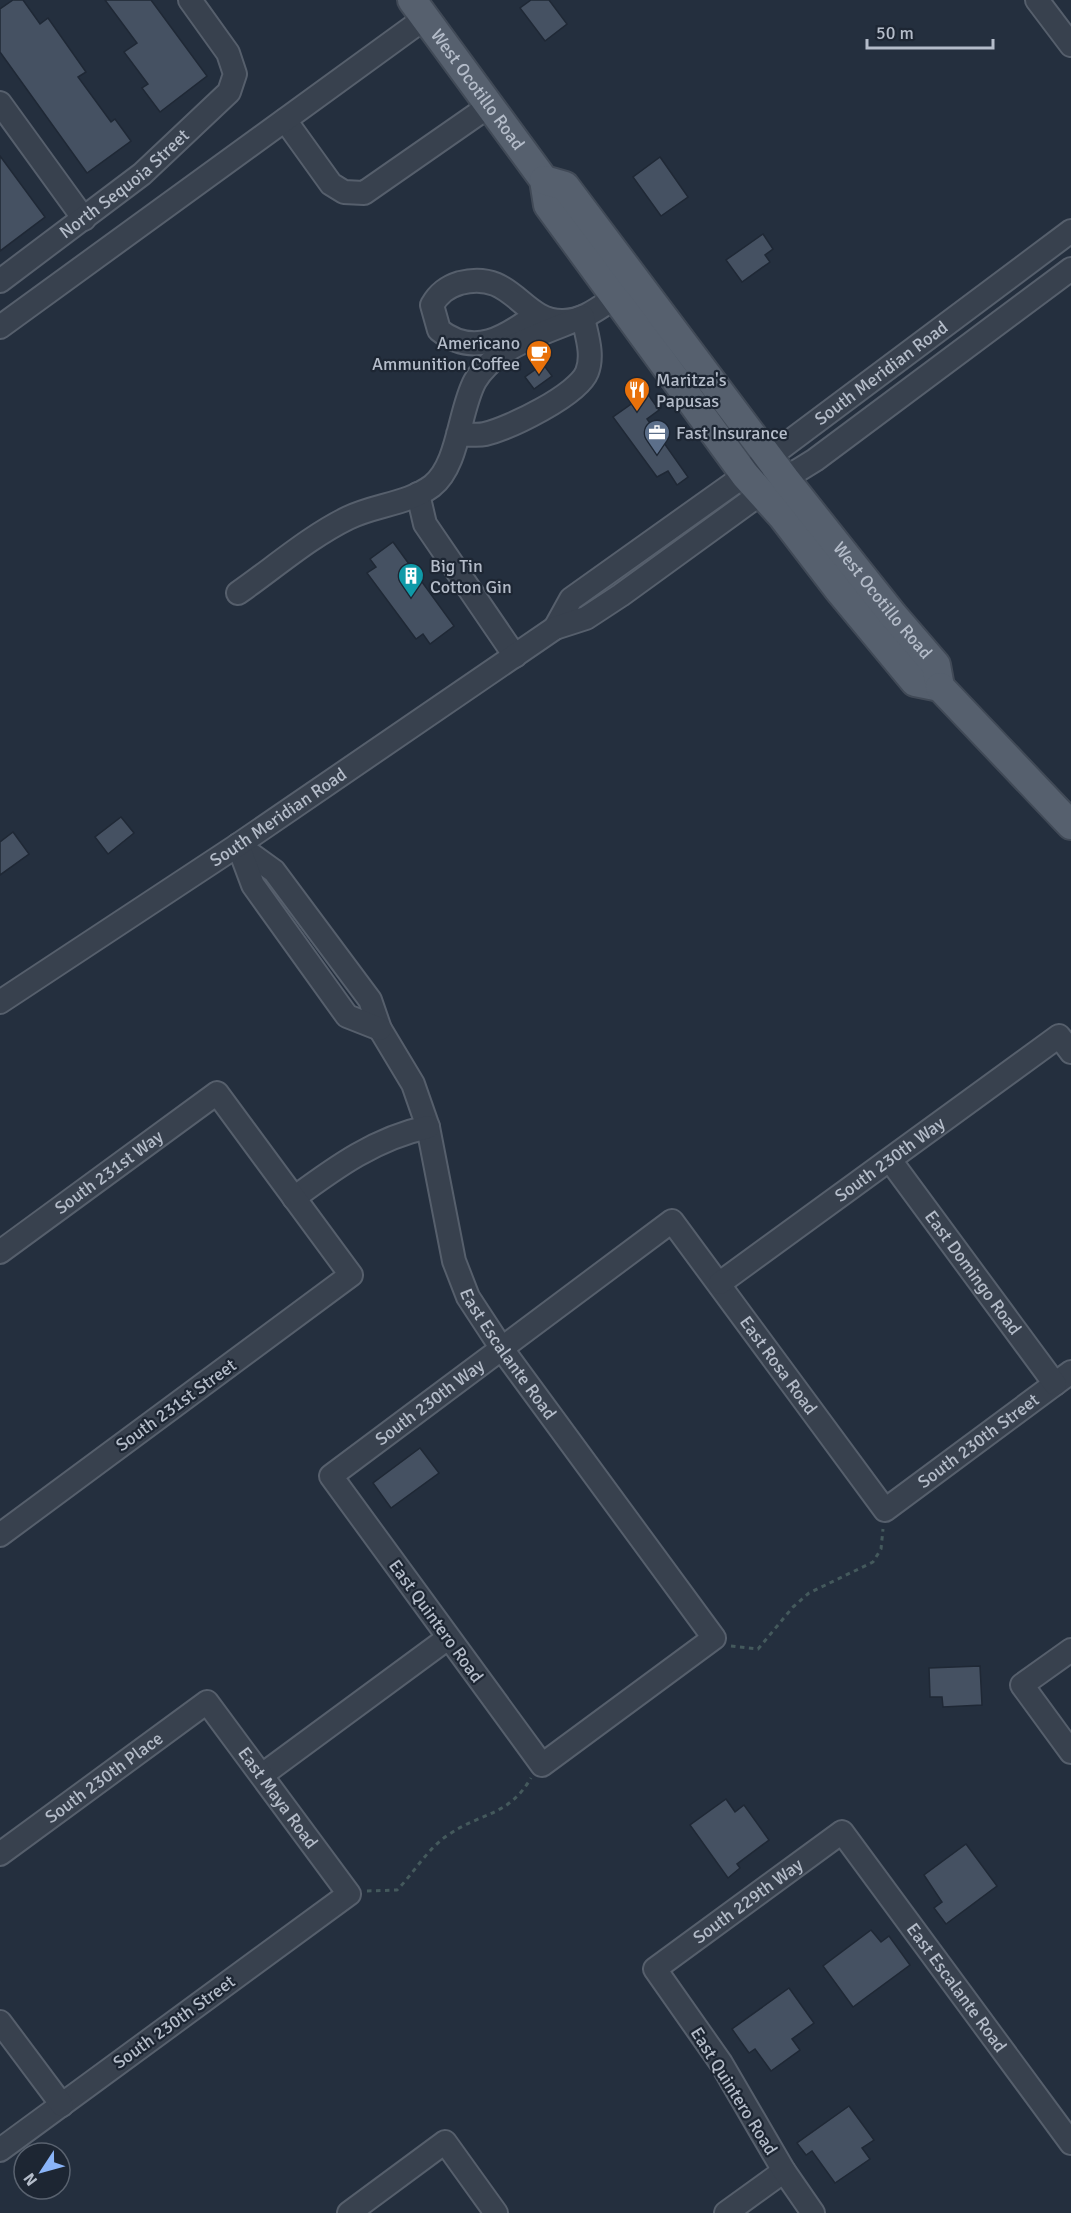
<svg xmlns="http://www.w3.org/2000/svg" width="1071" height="2213" viewBox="0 0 1071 2213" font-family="Signika,sans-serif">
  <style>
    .building { fill: #455162; stroke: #1f2835; stroke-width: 1.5 }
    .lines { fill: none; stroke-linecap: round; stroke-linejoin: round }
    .minor-casing { stroke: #565f6c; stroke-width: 26 }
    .major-casing { stroke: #414a57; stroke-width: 32 }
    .path { stroke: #44595c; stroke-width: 3; stroke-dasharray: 4.5 4.5; stroke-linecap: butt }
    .minor { stroke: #38414e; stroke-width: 22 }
    .major { stroke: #56606e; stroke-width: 28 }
    .labels { text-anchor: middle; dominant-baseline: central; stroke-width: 4.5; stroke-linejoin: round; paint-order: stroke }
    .street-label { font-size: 18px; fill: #b4bcc9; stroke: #1d2633 }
    .poi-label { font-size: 18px; fill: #b4bcc9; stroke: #1d2633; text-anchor: start }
  </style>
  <rect width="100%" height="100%" fill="#242f3e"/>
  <g class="building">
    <polygon points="13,0 23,0 40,24 48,18 86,72 78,77 111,122 115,119 131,141 87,173 0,52 0,9"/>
    <polygon points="105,0 151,0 207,76 160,112 142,88 148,84 124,52 137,43"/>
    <polygon points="531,0 549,0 567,24 545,41 520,8"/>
    <polygon points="0,156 45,217 0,251"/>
    <polygon points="660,157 688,197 661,216 633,177"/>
    <polygon points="763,234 773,249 765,255 770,262 742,282 726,260"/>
    <polygon points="543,364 552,376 534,389 525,377"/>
    <polygon points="647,393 659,410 647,419 688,477 677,485 668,471 657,477 613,417"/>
    <polygon points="393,542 454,626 430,644 423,634 416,639 367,573 376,567 370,559"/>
    <polygon points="121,817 134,833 108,854 95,837"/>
    <polygon points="13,832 29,854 0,875 0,842"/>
    <polygon points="420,1448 439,1473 391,1508 373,1483"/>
    <polygon points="980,1666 982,1705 943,1707 942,1697 930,1697 929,1668"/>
    <polygon points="726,1799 735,1812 744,1805 769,1840 737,1864 740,1868 728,1878 690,1825"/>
    <polygon points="966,1844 997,1886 946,1924 934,1908 942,1902 924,1875"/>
    <polygon points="871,1930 881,1942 889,1936 910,1965 853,2007 823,1966"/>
    <polygon points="789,1988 814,2023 792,2039 800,2050 771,2071 755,2049 749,2053 732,2029"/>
    <polygon points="849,2106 874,2140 862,2148 870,2159 835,2183 812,2151 806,2155 797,2143"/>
  </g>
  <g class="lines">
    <defs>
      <g id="minor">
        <polyline points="1037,0 1071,45"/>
        <polyline points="0,103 84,219"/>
        <polyline points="285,120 331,184 344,192 364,193 489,106"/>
        <path id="s1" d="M0,281L142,174L229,92L235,74L228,53L190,0"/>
        <path d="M537,314C506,337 474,358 439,330L432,305C439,293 447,287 460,283C513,269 521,322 563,321C584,321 600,307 617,296"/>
        <polyline points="0,327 425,18"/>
        <polyline points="418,494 425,524 515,656"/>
        <path d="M238,593C274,568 309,537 348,518C374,505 408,504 432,486C459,465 459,410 475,381C495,346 548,332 583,317C586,334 594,354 587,372C578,395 510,428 485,434C477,436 466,434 458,434"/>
        <path id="s2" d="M555,628L571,599L745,475L1071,231"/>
        <path id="s3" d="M238,845L274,871L370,1000L380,1029L413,1084L428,1127L454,1261L468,1297L502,1349L714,1638L542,1765L331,1476L672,1221L885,1510L1071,1372"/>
        <polyline points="238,845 253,885 347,1016 380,1029"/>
        <path id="s4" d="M0,1002L238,845L555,628L586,618L621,595L760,494L815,460L1071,269"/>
        <path id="s5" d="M890,1160L1055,1384"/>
        <path d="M294,1198C336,1167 376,1138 428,1127"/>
        <path id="s6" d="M0,1252L217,1093L351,1275L0,1535"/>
        <path id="s7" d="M720,1283L1059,1036L1071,1052"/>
        <polyline points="1071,1650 1022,1685 1071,1752"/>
        <polyline points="262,1775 448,1638"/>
        <path id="s8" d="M0,1854L207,1702L349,1894L0,2150"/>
        <polyline points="0,2022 62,2105"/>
        <polyline points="349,2213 445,2142 496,2213"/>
        <polyline points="726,2213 784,2171"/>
        <path id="s9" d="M813,2213L784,2171L721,2063L655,1969L842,1832L1071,2143"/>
      </g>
      <g id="major">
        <path id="s10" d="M412,0L544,180L548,205L745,475L782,516L838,589L915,682L940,687"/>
        <path id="s11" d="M544,180L565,186L785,479L893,615L936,665L940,687"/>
        <polyline points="940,687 1071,825"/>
      </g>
    </defs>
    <use href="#minor" class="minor-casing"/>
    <use href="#major" class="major-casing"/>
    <g class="path">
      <polyline points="731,1646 758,1649 793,1607 809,1593 873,1562 881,1549 883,1529"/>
      <path d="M367,1891L397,1890C414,1873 427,1849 448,1835C481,1812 508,1817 531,1778"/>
    </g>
    <use href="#minor" class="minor"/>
    <use href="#major" class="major"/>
  </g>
  <defs>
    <symbol id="cafe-pin" viewBox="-11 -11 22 30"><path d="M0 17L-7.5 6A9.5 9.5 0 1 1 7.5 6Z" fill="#e8710a" stroke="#1d2633"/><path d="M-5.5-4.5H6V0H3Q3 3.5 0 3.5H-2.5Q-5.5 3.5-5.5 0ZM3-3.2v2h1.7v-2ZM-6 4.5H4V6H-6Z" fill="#fff"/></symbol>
    <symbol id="restaurant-pin" viewBox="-11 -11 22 30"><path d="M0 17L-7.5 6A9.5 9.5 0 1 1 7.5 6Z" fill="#e8710a" stroke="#1d2633"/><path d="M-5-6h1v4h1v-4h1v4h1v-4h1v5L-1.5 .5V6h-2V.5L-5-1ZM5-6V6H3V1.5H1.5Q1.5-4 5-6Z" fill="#fff"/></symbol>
    <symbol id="office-pin" viewBox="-11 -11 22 30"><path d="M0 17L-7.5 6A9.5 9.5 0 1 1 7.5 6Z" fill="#5c6f8a" stroke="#1d2633"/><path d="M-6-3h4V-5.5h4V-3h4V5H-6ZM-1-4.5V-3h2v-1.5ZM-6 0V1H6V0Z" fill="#fff"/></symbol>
    <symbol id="building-pin" viewBox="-11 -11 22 30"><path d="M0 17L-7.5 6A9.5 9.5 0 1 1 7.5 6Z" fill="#0f9aa8" stroke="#1d2633"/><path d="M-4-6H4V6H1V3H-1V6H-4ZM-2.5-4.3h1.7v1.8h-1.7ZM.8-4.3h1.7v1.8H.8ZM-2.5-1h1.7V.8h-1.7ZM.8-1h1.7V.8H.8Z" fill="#fff"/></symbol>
  </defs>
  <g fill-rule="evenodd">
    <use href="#cafe-pin" x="524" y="338" width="30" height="40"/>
    <use href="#restaurant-pin" x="622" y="375" width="30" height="40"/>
    <use href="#office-pin" x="642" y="418" width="30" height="40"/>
    <use href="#building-pin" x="396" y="561" width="30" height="40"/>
  </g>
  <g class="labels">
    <g class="street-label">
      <text stroke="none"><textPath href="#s10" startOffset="111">West Ocotillo Road</textPath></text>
      <text stroke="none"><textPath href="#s1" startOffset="158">North Sequoia Street</textPath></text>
      <text stroke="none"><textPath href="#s2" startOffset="417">South Meridian Road</textPath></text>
      <text stroke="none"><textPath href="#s11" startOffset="544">West Ocotillo Road</textPath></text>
      <text stroke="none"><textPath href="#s4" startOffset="334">South Meridian Road</textPath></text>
      <text stroke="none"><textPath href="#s7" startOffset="210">South 230th Way</textPath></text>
      <text stroke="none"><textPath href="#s6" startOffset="135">South 231st Way</textPath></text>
      <text stroke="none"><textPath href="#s5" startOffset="140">East Domingo Road</textPath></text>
      <text stroke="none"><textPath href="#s3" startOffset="590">East Escalante Road</textPath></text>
      <text stroke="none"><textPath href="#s3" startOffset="2118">East Rosa Road</textPath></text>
      <text stroke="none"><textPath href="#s3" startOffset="1636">South 230th Way</textPath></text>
      <text transform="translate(176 1405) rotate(-36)">South 231st Street</text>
      <text stroke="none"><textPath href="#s3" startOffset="2414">South 230th Street</textPath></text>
      <text transform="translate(436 1621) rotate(54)">East Quintero Road</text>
      <text stroke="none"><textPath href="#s8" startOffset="129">South 230th Place</textPath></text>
      <text stroke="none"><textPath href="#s8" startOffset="376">East Maya Road</textPath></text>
      <text stroke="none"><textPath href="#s9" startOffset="406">South 229th Way</textPath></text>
      <text stroke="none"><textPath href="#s9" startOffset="716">East Escalante Road</textPath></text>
      <text transform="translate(174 2022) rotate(-36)">South 230th Street</text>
      <text transform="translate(734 2091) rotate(58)">East Quintero Road</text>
    </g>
    <g class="poi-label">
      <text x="520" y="343" text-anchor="end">Americano<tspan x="520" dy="21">Ammunition Coffee</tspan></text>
      <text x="656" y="380">Maritza's<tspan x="656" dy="21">Papusas</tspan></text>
      <text x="676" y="433">Fast Insurance</text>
      <text x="430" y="566">Big Tin<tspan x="430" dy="21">Cotton Gin</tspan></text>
    </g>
  </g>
  <g transform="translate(42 2171) rotate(234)"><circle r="28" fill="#1d2633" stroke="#59626f" stroke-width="1.5"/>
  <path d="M0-4.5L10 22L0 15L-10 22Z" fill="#8ab4f8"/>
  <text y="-9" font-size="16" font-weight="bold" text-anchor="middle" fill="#b4bcc9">N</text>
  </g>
  <path d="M867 39v9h126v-9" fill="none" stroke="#b4bcc9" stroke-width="3"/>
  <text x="876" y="39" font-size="18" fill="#b4bcc9" stroke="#1d2633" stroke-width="4.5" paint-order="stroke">50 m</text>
</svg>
